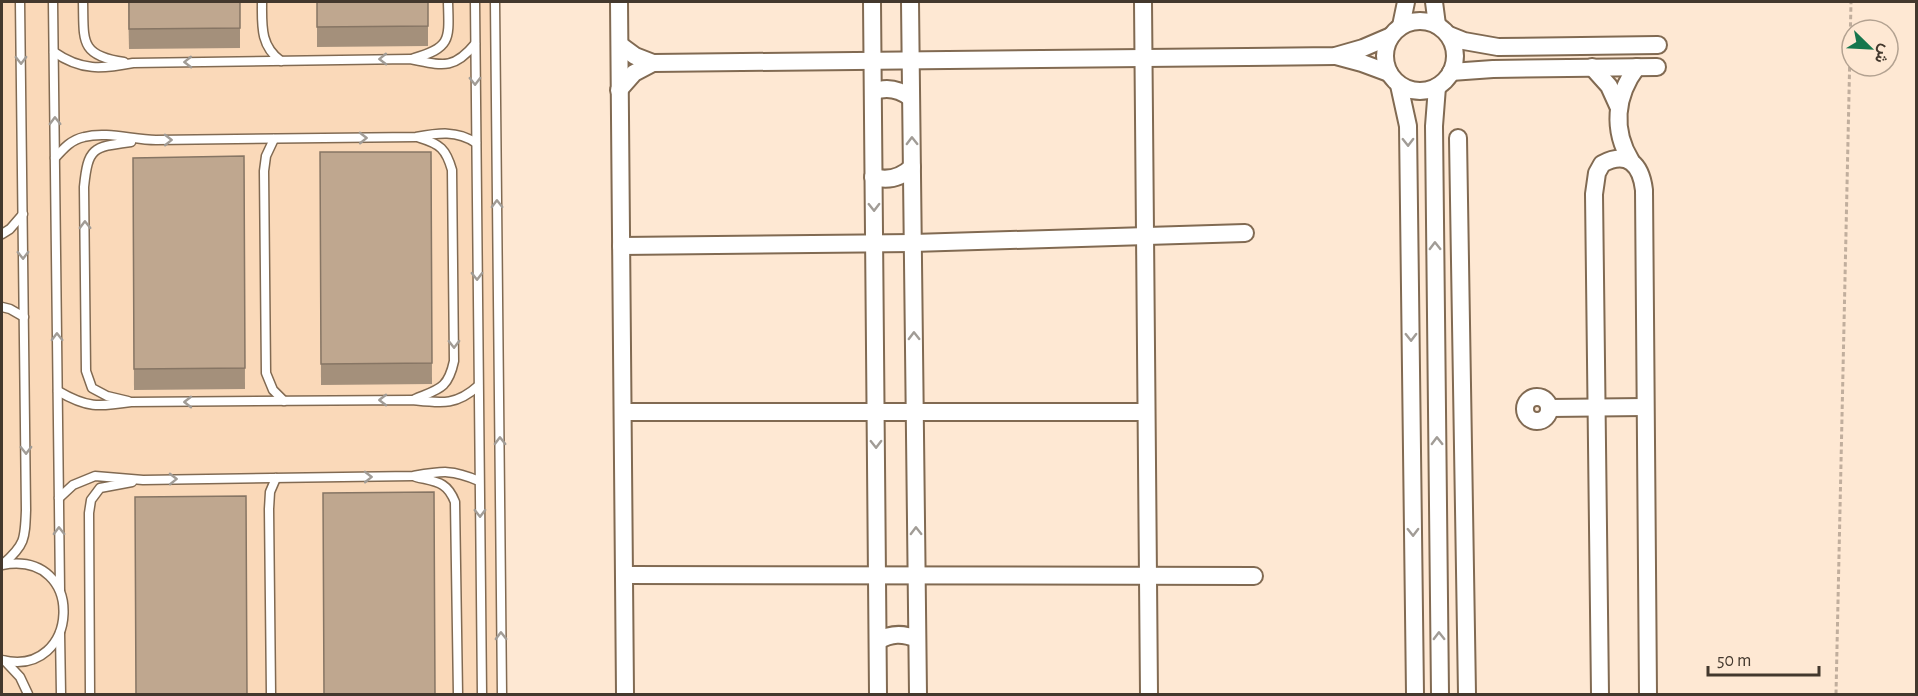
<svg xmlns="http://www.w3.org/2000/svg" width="1918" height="696" viewBox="0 0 1918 696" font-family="'Alegreya Sans',Vazirmatn,sans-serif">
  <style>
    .built { fill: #fad9b9 }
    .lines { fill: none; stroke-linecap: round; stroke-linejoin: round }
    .service-casing { stroke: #816a52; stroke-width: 11 }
    .minor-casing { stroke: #816a52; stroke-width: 20 }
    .path { stroke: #c1ae9d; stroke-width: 3; stroke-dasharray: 4.5 3; stroke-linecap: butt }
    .service { stroke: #fff; stroke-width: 8 }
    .minor { stroke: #fff; stroke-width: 16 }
    .wall { fill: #a4907b }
    .building { fill: #bfa78f; stroke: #867564; stroke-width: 1.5 }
    .oneway { stroke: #a19c96 }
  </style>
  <rect width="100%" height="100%" fill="#fee8d3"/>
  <polygon class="built" points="2,2 491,2 498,694 2,694"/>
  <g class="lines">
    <defs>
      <g id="service">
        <polyline points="53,2 60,590"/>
        <path d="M83,2C84,40 79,56 124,62"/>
        <path d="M262,2C262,25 260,46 281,61"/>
        <polyline points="475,2 482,694"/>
        <polyline points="495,2 502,694"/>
        <path d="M54,52C81,71 102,69 133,63L410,59C441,65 453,71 475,44"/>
        <path d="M414,58C452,48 449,38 448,2"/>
        <polyline points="274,139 266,156 264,171 266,373 273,390 284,401"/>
        <path d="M55,158C64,148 71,140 84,137C107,131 133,140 156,140C243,139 330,138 416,137C438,133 457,130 476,143"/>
        <polyline points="2,234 10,229 23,214"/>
        <polyline points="2,307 10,309 24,317"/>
        <path d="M58,391C87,408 98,407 131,402L412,400C441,403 456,406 478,386"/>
        <path d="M415,399C439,389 448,389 454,361L452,170C446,149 440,144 420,138"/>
        <path d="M128,401L107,396L92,388L86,371L84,187C88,147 93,147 131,142"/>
        <path d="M416,477C436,482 447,481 455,502L458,694"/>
        <path d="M59,498L73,485L95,476L143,480L413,476C442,471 452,469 479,481"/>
        <path d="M3,564C25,545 25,539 26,510L20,2"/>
        <polyline points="60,633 61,694"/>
        <path d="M2,660C80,679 88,549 2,565"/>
        <polyline points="5,661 20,677 28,694"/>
        <polyline points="90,694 89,513 91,500 100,488 132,482"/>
        <polyline points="271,694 269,509 270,492 276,478"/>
      </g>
      <g id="minor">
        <polyline points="619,2 625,694"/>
        <polyline points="872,2 878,694"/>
        <polyline points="910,2 918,694"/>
        <polyline points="1143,2 1149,694"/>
        <polyline points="1434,2 1437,25"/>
        <circle cx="1420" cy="56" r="35"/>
        <polyline points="1401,26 1406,2"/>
        <polyline points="1449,35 1464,41 1498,47 1658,45"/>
        <polyline points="620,45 635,56 653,63 1335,56 1363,48 1391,36"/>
        <polyline points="1336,56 1362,63 1389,73"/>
        <polyline points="1592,67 1609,86 1619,108"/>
        <polyline points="1451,72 1493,69 1657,67"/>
        <polyline points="1399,85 1408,126 1415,694"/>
        <polyline points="1437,87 1434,126 1440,694"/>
        <polyline points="619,90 634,73 653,63"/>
        <path d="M873,92C887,86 899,89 911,98"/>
        <polyline points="1458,138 1467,694"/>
        <path d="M1631,161C1612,130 1615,96 1637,67"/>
        <path d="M873,177C888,181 901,178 912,167"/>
        <polyline points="621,246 913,243 1245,233"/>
        <circle cx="1537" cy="409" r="12"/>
        <polyline points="1549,408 1645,407"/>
        <polyline points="623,412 1146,412"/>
        <polyline points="625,575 1254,576"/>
        <path d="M878,641C891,633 903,633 917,639"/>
        <path d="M1600,694L1594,194L1597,173L1602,164C1628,150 1641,165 1644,190L1648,694"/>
      </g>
    </defs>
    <use href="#service" class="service-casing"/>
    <use href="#minor" class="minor-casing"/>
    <polyline class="path" points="1836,694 1851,2"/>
    <use href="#service" class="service"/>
    <use href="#minor" class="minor"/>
  </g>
  <g class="wall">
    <polygon points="128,2 240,2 240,48 129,49"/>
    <polygon points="317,2 428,2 428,46 317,47"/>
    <polygon points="320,152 431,152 432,384 321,385"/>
    <polygon points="244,156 245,389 134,390 133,158"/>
  </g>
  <g class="building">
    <polygon points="129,2 240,2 240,28 129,29"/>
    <polygon points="317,2 428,2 428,26 317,27"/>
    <polygon points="320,152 431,152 432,363 321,364"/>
    <polygon points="244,156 245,368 134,369 133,158"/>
    <polygon points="434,492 435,694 324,694 323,493"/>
    <polygon points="246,496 247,694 136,694 135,497"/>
  </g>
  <defs><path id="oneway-chevron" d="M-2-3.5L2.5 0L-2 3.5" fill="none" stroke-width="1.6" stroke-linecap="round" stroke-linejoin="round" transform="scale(1.5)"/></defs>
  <g class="oneway">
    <use href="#oneway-chevron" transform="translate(383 59) rotate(179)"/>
    <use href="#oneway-chevron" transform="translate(21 60) rotate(89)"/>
    <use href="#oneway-chevron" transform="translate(188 62) rotate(179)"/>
    <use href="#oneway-chevron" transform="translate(475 81) rotate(89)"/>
    <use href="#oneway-chevron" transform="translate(55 121) rotate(-91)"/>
    <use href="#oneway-chevron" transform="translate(363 138) rotate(-1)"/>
    <use href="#oneway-chevron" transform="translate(168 140) rotate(-1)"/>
    <use href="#oneway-chevron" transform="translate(912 141) rotate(-91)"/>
    <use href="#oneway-chevron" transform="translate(1408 142) rotate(89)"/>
    <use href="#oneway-chevron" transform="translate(497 204) rotate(-91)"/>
    <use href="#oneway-chevron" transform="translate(874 207) rotate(89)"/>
    <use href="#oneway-chevron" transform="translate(85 225) rotate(-91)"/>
    <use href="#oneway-chevron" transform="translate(1435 246) rotate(-91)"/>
    <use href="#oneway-chevron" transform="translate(23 255) rotate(89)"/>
    <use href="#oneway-chevron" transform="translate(477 276) rotate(89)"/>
    <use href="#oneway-chevron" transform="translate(914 336) rotate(-91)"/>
    <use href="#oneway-chevron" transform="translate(57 337) rotate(-91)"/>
    <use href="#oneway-chevron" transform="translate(1411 337) rotate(89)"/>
    <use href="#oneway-chevron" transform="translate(454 344) rotate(89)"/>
    <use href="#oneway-chevron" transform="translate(383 400) rotate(180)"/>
    <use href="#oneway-chevron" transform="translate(188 402) rotate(180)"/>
    <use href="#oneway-chevron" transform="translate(500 441) rotate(-91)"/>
    <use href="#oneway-chevron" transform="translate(1437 441) rotate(-91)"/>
    <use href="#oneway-chevron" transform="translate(876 444) rotate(89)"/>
    <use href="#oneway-chevron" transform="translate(26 450) rotate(89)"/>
    <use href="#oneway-chevron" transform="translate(368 477) rotate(-1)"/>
    <use href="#oneway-chevron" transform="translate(173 479) rotate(-1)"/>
    <use href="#oneway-chevron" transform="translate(480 513) rotate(89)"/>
    <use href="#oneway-chevron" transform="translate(59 531) rotate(-91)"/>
    <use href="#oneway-chevron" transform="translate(916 531) rotate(-91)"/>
    <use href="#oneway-chevron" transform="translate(1413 532) rotate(89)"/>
    <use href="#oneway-chevron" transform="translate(501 636) rotate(-91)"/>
    <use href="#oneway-chevron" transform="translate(1439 636) rotate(-91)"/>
  </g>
  <rect width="1918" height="696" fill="none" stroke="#43382d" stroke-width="6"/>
  <g transform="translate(1870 48) rotate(114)"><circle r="28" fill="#fee8d3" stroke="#b3a291" stroke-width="1.5"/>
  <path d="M0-4.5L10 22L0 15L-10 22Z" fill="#15764d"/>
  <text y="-9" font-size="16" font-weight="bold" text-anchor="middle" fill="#43382d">ش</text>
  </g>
  <path d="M1708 666v9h111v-9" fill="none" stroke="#43382d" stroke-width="3"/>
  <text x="1717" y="666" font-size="18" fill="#43382d" stroke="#fee8d3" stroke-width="4.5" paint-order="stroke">50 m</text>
</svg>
